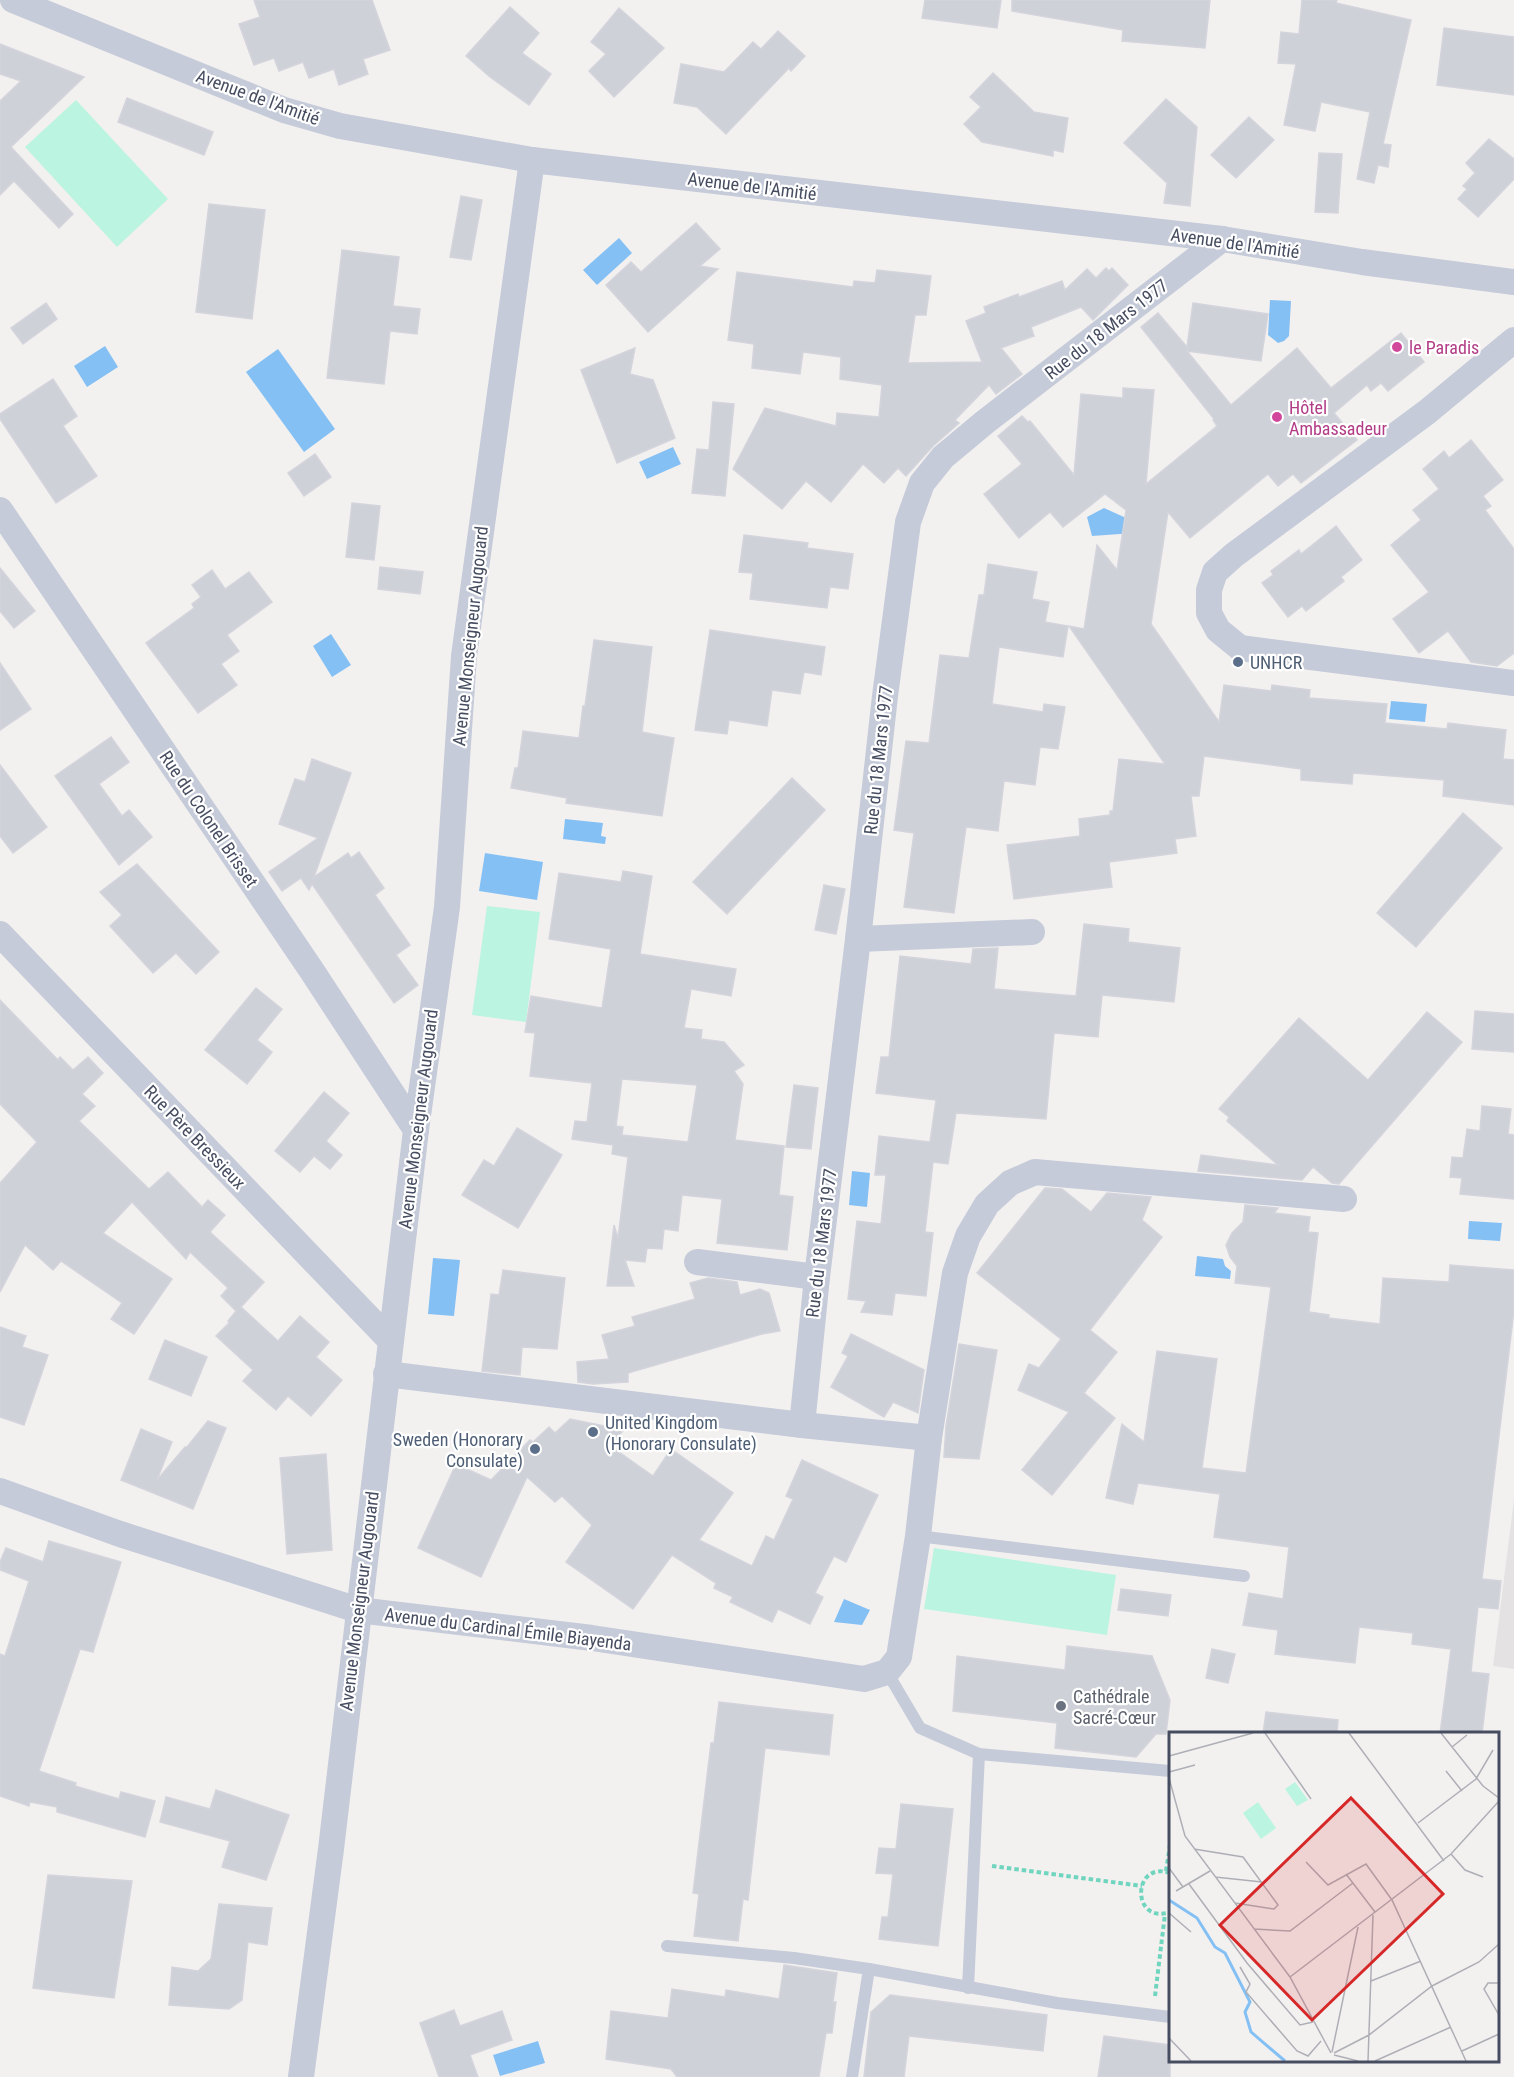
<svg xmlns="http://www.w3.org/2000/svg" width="1514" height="2077" viewBox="0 0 1514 2077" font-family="'Roboto Condensed',sans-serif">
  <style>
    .education { fill: #e4e2e2 }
    .green { fill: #bbf4e0 }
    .water { fill: #84c0f4 }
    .building { fill: #cfd1d8; stroke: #d4d4dc; stroke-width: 1.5; fill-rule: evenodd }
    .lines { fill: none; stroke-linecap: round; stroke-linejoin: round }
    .path { stroke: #70d5be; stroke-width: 4; stroke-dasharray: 4.5 3; stroke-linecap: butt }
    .service { stroke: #c6cbd9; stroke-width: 12 }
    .minor { stroke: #c6cbd9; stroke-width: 26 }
    .hotel-dot { fill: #d1479c; stroke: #fff; stroke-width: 2 }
    .service-dot { fill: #5c6f8a; stroke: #fff; stroke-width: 2 }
    .worship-dot { fill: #6b7280; stroke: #fff; stroke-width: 2 }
    .labels { text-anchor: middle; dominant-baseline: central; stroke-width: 4.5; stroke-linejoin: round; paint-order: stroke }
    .street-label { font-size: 18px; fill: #464d60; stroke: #fff }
    .hotel-label { font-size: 18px; fill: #b23c85; stroke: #fff; text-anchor: start }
    .service-label { font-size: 18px; fill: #4e5e75; stroke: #fff; text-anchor: start }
    .worship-label { font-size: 18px; fill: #5b616d; stroke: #fff; text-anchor: start }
    .inset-river { fill: none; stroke: #84c0f4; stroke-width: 3 }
    .inset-road { fill: none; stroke: #aeafb6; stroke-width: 1.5 }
    .view { fill: #d62828; fill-opacity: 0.15; stroke: #d62828; stroke-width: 3 }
    .inset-edge { fill: none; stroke: #464d60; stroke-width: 3 }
  </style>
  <rect width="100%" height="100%" fill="#f3f1f0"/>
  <polygon class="education" points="1514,1499 1514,1669 1493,1666"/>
  <g class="green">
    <polygon points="76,100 168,199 117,247 25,147"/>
    <polygon points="487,906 540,912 526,1022 472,1015"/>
    <polygon points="934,1548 1116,1575 1107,1635 924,1609"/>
  </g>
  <g class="water">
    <polygon points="619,238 632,253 597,285 583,270"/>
    <polygon points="1270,300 1291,301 1289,336 1284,341 1278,343 1268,335"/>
    <polygon points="105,346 118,367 87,387 74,366"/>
    <polygon points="278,349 335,429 304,452 246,372"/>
    <polygon points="673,447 681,464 647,479 639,462"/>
    <polygon points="1104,508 1135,522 1134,533 1092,536 1087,517"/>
    <polygon points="331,634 351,665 332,677 313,646"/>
    <polygon points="1391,701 1427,704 1425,722 1389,719"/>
    <polygon points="565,819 603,823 601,836 606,837 605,844 563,839"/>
    <polygon points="485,853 543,862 537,900 479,891"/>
    <polygon points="852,1171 870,1173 867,1207 849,1205"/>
    <polygon points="1469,1221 1502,1223 1500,1241 1468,1239"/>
    <polygon points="1197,1256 1223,1259 1225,1266 1231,1271 1230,1279 1195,1276"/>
    <polygon points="433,1258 460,1260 454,1316 428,1314"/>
    <polygon points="844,1599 870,1610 862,1625 834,1622"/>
    <polygon points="538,2041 545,2063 500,2076 493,2055"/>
  </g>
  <g class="building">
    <polygon points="254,0 372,0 390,50 363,59 368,74 339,85 334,69 309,78 303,62 279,71 274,58 254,65 239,24 260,17"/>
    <polygon points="925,0 1001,0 997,28 922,18"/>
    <polygon points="1012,0 1210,0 1205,48 1122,41 1123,30 1012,11"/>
    <polygon points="1302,0 1337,0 1336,3 1411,20 1383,144 1391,145 1388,167 1378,165 1374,183 1357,179 1370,112 1321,102 1315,131 1284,125 1296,64 1278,63 1281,32 1299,34"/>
    <polygon points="510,7 539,33 522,53 551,74 529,105 490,77 466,56"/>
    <polygon points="619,8 664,48 614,97 589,71 606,54 591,42"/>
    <polygon points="1444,28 1514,37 1514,95 1437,85"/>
    <polygon points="778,31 805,56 791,71 789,68 726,134 697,107 674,103 681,64 724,72 753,42 761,49"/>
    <polygon points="0,44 84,77 11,147 73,214 59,228 14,181 0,195 0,101 21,81 0,74"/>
    <polygon points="993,73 1034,112 1068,118 1063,152 1053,150 1053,156 982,142 964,124 981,107 970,97"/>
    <polygon points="127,98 213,132 204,155 118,122"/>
    <polygon points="1166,99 1197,127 1190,206 1164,203 1167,183 1124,143"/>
    <polygon points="1249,117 1274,140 1236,178 1211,155"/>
    <polygon points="1489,139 1514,159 1514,179 1478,217 1458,199 1467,189 1463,186 1475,173 1466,163"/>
    <polygon points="1319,153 1342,154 1338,213 1315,212"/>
    <polygon points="461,196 482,200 471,260 450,257"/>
    <polygon points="209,204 265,210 252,319 196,312"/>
    <polygon points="696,223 720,249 700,266 718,269 648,332 606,285 631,262 641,272"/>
    <polygon points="342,250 399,257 393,306 420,309 417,334 390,331 384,384 327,378"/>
    <polygon points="1106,268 1109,271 1112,268 1128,285 1093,320 1081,307 1031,327 1034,336 1001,348 1022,374 996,394 989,385 955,420 959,423 933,446 906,476 898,468 884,483 863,464 831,502 806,481 782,509 733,469 765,408 836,426 837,413 879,417 882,385 840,379 841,357 803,352 800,374 752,368 754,344 728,340 737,272 853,287 854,281 875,283 877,270 931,276 926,315 915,315 908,363 982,362 966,321 986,313 984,307 1018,294 1019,297 1062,281 1065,290 1087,269 1096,278"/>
    <polygon points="46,303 57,319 23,344 11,328"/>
    <polygon points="1193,303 1268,314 1261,361 1187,351 1231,405 1297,348 1331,388 1401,333 1424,362 1388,391 1381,383 1371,391 1367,385 1334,413 1357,440 1301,483 1293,474 1278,486 1268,474 1190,538 1168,512 1151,624 1219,722 1224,685 1271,691 1272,685 1310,690 1309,698 1387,704 1385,723 1447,729 1448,723 1506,730 1503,759 1514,760 1514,805 1443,796 1444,780 1353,773 1352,784 1301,780 1301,769 1204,756 1199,796 1191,796 1196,836 1175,839 1177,853 1109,862 1112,887 1014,899 1007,845 1080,836 1079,819 1110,815 1110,811 1113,811 1119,759 1165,764 1069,626 1084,629 1097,545 1117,570 1126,510 1105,494 1063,527 1050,512 1019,538 984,494 1022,464 998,436 1022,416 1028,422 1030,421 1074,475 1081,394 1123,398 1123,388 1154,390 1146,484 1217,426 1213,420 1214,419 1141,327 1158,313 1187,347"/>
    <polygon points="635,348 630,374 653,380 675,438 617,463 581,370"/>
    <polygon points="53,379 77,416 63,426 97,476 56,503 0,419 0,414"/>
    <polygon points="713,402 734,404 725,496 692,493 697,449 709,450"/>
    <polygon points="1471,440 1503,480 1483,496 1491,506 1485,510 1514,549 1514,653 1497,666 1471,662 1448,631 1419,653 1393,619 1429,592 1391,545 1421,520 1413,510 1439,489 1423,469 1444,451 1449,458"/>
    <polygon points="315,454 331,477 304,496 288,473"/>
    <polygon points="352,503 380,506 374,560 346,557"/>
    <polygon points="1336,526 1362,560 1341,577 1344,581 1306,611 1302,606 1288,617 1262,583 1273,575 1271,571 1299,550 1301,554"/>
    <polygon points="744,535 808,543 807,548 853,554 848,589 830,587 827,608 750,599 753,573 739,572"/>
    <polygon points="988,564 1037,572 1032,599 1049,602 1045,622 1068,626 1063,657 999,647 992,704 1043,712 1044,704 1065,707 1058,749 1040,747 1035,785 1004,781 998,831 966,827 954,913 904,907 914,833 894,830 906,741 929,743 940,655 969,658 979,595 984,595"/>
    <polygon points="380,567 423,572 420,594 378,589"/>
    <polygon points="0,568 35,611 14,628 0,611"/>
    <polygon points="212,570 225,589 249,572 272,602 227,635 239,651 221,664 237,685 198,713 146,643 194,608 192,604 201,597 192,585"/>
    <polygon points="710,630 825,647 821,675 804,672 800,694 772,690 767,726 729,720 727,734 695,730"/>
    <polygon points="594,640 652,647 642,732 674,738 662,816 566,803 567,798 511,788 515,768 518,768 523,731 579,738 583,706 585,706"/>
    <polygon points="0,663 31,709 0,730"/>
    <polygon points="111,737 129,762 99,784 122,816 129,810 152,837 119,865 55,776"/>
    <polygon points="312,759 351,773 314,877 348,853 351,858 359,852 384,888 375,895 410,945 396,955 418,985 394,1003 312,884 309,890 301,878 282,891 269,872 318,838 279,824 295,779 305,782"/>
    <polygon points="0,765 47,827 13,853 0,836"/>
    <polygon points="792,778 825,810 727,914 693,882"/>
    <polygon points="1463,813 1502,848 1416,947 1377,913"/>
    <polygon points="137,864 219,952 196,974 176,953 153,973 110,926 122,915 100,892"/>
    <path d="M623,871L652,876L640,954L736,969L731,996L691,989L684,1028L702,1030L701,1039L724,1042L744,1065L734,1071L743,1084L735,1140L784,1146L779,1195L793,1197L787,1250L717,1243L722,1199L682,1195L678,1231L664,1229L662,1249L647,1248L645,1262L625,1260L634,1286H607L614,1225L618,1238L628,1157L612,1154L613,1145L572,1139L575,1121L587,1122L592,1083L530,1076L535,1033L525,1032L531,996L602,1008L611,949L549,939L559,873L621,882ZM622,1079L697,1085L688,1142L622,1135L623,1127L616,1126Z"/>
    <polygon points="824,885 845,889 836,934 815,930"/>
    <polygon points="1084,924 1129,929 1128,942 1180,948 1174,1002 1102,995 1098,1037 1054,1033 1046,1119 956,1113 948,1164 933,1162 925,1232 933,1233 926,1296 895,1293 892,1315 861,1312 866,1301 848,1299 857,1221 881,1224 886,1175 875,1175 879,1136 930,1142 936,1100 876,1093 881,1057 889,1057 900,956 971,964 973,949 998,948 994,989 1076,996"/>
    <polygon points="256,988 282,1009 257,1040 272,1052 247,1084 205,1050"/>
    <polygon points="0,1000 58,1060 60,1057 73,1070 88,1057 103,1073 82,1094 95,1106 79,1121 149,1189 168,1172 202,1207 208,1200 225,1215 210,1232 264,1282 241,1307 278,1341 300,1316 329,1342 316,1357 342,1380 311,1416 288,1396 276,1410 243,1381 253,1370 216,1336 229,1323 228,1321 236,1311 221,1296 228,1288 190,1252 186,1259 132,1202 103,1233 172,1279 134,1334 111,1319 122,1303 61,1261 53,1270 25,1245 0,1292 0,1183 37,1142 0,1104"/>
    <polygon points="1475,1011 1514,1014 1514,1052 1472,1049"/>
    <polygon points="1427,1012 1462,1042 1339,1184 1332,1183 1313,1167 1302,1180 1198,1171 1201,1155 1278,1165 1227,1121 1229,1117 1219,1109 1299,1018 1368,1080"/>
    <polygon points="794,1085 818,1088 811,1149 786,1147"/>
    <polygon points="324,1092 349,1113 326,1141 342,1155 330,1169 314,1156 300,1172 275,1151"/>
    <polygon points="1482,1106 1511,1109 1508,1134 1514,1135 1514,1199 1460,1194 1462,1178 1450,1177 1452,1157 1463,1158 1467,1129 1480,1131"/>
    <polygon points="517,1128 562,1155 518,1228 462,1195 484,1160 494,1166"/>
    <polygon points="1045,1188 1062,1189 1091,1212 1107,1193 1151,1197 1142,1220 1162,1237 1090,1330 1117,1352 1084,1393 1115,1418 1052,1495 1022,1470 1069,1412 1018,1390 1029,1364 1039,1368 1061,1339 977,1273"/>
    <polygon points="1245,1205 1278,1208 1274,1213 1310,1217 1308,1232 1318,1233 1309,1312 1329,1315 1329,1318 1380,1324 1383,1278 1449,1282 1450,1265 1514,1270 1514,1310 1482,1579 1501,1581 1498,1609 1478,1607 1471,1672 1489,1674 1482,1734 1440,1734 1451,1649 1412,1644 1413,1633 1359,1627 1355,1663 1275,1654 1278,1630 1243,1625 1249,1593 1283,1599 1289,1547 1214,1537 1220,1494 1138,1483 1133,1504 1106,1498 1122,1424 1144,1442 1157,1351 1217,1359 1202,1468 1246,1473 1271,1287 1235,1283 1237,1266 1230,1257 1226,1245 1232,1233 1243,1222"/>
    <polygon points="503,1270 565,1278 557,1349 522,1347 520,1375 482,1371 491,1294 499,1295"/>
    <polygon points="708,1278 737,1282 740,1295 760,1289 769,1293 780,1331 762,1334 628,1373 628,1382 593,1384 578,1382 577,1362 609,1359 602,1335 635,1326 632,1317 695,1299 690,1283"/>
    <polygon points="0,1327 26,1336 22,1347 48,1355 24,1425 0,1417"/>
    <polygon points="851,1334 924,1370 918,1413 893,1402 884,1417 831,1387 848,1356 842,1353"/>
    <polygon points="165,1340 207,1357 191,1396 149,1379"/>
    <polygon points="959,1344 997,1350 979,1459 944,1457 946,1426"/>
    <polygon points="570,1419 624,1430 609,1445 653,1476 671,1449 733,1493 699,1540 752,1566 766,1536 774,1540 793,1499 786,1496 802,1460 878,1495 846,1562 834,1556 815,1593 823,1597 810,1624 778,1609 772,1622 730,1602 733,1597 714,1588 716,1583 672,1555 633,1609 566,1562 592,1525 562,1496 555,1502 527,1477 481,1577 418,1548 456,1464 491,1480 530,1440 533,1442 549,1427 555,1433"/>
    <polygon points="208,1421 226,1428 193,1509 121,1480 141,1429 172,1442 157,1480 185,1447 187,1447"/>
    <polygon points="326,1454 332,1550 287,1554 280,1458"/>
    <polygon points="49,1541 121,1562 93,1652 80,1649 39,1771 76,1783 75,1786 119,1799 121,1792 155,1801 145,1837 57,1812 57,1807 30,1802 29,1806 0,1796 0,1654 5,1656 29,1581 0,1570 0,1562 6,1548 43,1562"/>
    <polygon points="1121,1589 1171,1595 1168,1616 1118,1610"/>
    <polygon points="1067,1646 1152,1656 1170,1700 1166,1734 1156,1734 1136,1757 1055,1748 1057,1723 953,1711 957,1656 1065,1670"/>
    <polygon points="1212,1649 1235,1654 1228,1683 1206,1678"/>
    <polygon points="719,1702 833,1715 829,1755 765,1748 748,1900 743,1899 738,1941 694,1936 699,1894 693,1893 711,1743 714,1743"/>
    <polygon points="1266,1712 1338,1720 1337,1734 1263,1734"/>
    <polygon points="216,1790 289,1815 266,1880 222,1867 230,1841 160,1822 166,1797 210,1809"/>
    <polygon points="901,1804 953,1809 938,1946 879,1939 882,1917 888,1917 893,1874 876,1873 879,1848 896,1849"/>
    <polygon points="48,1875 132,1881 114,1998 33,1988"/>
    <polygon points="219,1904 272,1908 267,1945 248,1942 242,2000 229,2009 169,2005 172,1967 198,1971 211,1959"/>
    <polygon points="784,1965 837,1973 833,2002 836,2002 832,2033 826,2033 819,2077 677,2077 671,2069 606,2059 611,2011 668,2018 672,1989 725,1997 726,1990 779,1999"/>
    <polygon points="890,1995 1047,2015 1043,2051 909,2036 904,2077 864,2077 871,2012"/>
    <polygon points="454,2010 460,2026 502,2011 512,2040 470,2055 478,2077 439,2077 420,2023"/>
    <polygon points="1104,2036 1170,2045 1170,2077 1098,2077"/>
  </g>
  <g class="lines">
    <g class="path">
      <polyline points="992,1866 1142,1886"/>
      <polyline points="1166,1871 1170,1845"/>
      <path d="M1170,1873C1132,1860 1131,1925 1170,1912"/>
      <polyline points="1155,1996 1165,1914"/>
    </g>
    <g class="service">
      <polyline points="918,1536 1244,1576"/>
      <polyline points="887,1672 920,1728 979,1754 1170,1771"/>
      <polyline points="667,1946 794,1958 869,1969 1057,2003 1170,2017"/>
      <polyline points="968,1988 979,1754"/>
      <polyline points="852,2077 869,1969"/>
    </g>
    <g class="minor">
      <polyline points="13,0 284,110 340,126 532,160 1222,239 1362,262 1514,282"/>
      <polyline points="1514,340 1427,412 1234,555 1215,572 1209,590 1209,613 1218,630 1240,648 1514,683"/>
      <polyline points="0,510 312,971 416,1130"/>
      <polyline points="0,934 390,1340"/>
      <polyline points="858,939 1032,932"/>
      <polyline points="697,1262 817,1277"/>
      <polyline points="386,1374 802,1425 929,1438"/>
      <polyline points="802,1425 817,1277 858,939 885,696 908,522 922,483 943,457 985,422 1222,239"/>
      <polyline points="0,1491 120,1534 358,1610 592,1638 864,1679 887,1672 899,1657 918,1536 929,1438 955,1273 968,1236 987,1204 1010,1183 1035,1172 1344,1199"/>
      <polyline points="301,2077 331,1849 416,1130 447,907 464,656 532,160"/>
    </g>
  </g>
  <g class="hotel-dot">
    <circle cx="1397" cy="347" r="6"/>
    <circle cx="1277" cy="417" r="6"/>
  </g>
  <g class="service-dot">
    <circle cx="1238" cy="662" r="6"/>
    <circle cx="593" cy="1432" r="6"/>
    <circle cx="535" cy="1449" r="6"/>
  </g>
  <circle class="worship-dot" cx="1061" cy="1706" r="6"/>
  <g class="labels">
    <g class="street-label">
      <text transform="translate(258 97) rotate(20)">Avenue de l'Amitié</text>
      <text transform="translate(752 186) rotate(7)">Avenue de l'Amitié</text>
      <text transform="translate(1235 243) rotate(8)">Avenue de l'Amitié</text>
      <text transform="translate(1106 329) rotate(-38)">Rue du 18 Mars 1977</text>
      <text transform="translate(470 636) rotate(-84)">Avenue Monseigneur Augouard</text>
      <text transform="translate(878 760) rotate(-84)">Rue du 18 Mars 1977</text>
      <text transform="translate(209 819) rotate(56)">Rue du Colonel Brisset</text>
      <text transform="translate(418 1119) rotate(-83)">Avenue Monseigneur Augouard</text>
      <text transform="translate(195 1137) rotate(46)">Rue Père Bressieux</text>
      <text transform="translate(821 1243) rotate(-83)">Rue du 18 Mars 1977</text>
      <text transform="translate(359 1601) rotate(-83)">Avenue Monseigneur Augouard</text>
      <text transform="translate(508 1629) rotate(7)">Avenue du Cardinal Émile Biayenda</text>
    </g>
    <g class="hotel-label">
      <text x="1409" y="347">le Paradis</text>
      <text x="1289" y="407">Hôtel<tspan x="1289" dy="21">Ambassadeur</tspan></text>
    </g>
    <g class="service-label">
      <text x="1250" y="662">UNHCR</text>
      <text x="605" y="1422">United Kingdom<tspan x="605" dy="21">(Honorary Consulate)</tspan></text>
      <text x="523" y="1439" text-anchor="end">Sweden (Honorary<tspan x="523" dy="21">Consulate)</tspan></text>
    </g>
    <g class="worship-label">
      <text x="1073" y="1696">Cathédrale<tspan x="1073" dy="21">Sacré-Cœur</tspan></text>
    </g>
  </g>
  <g transform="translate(1169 1732)">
    <rect width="330" height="330" fill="#f3f1f0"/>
    <path d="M126,50L139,68L128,74L116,57ZM89,70L107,96L92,107L74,81Z" fill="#bbf4e0"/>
    <path class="inset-river" d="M0,168L28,186L46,215L56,221L81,270L76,280L82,300L116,329"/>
    <path class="inset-road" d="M96,1L142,67M180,1L275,129M272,1L314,54L330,66M283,15L298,3M0,24L84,1M277,39L293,59M0,40L26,33M0,46L16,104L121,245L162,321M249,91L307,47L324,18M25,117L74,125L109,173L105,177L66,171M282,122L296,138L314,145M137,130L159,153L197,132L223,168L297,329M0,136L14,155M177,142L206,180M46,145L93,150M20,152L78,231L131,293L144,290M7,159L41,139M0,181L22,200M85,197L121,199L184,151M71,235L81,252L77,260L128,319L139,324L152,309M121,245L282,122L330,69M202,249L252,229M330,251H319L315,257L330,283M0,306L22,329M293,319L330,302M163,320L189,195M165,321L200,303L263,254L310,230L330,212M165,323L189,329M199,329L204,183M206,329L282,295"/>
    <path class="view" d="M182,66L274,162L143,288L51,193Z"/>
    <rect width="330" height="330" class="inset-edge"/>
  </g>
</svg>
